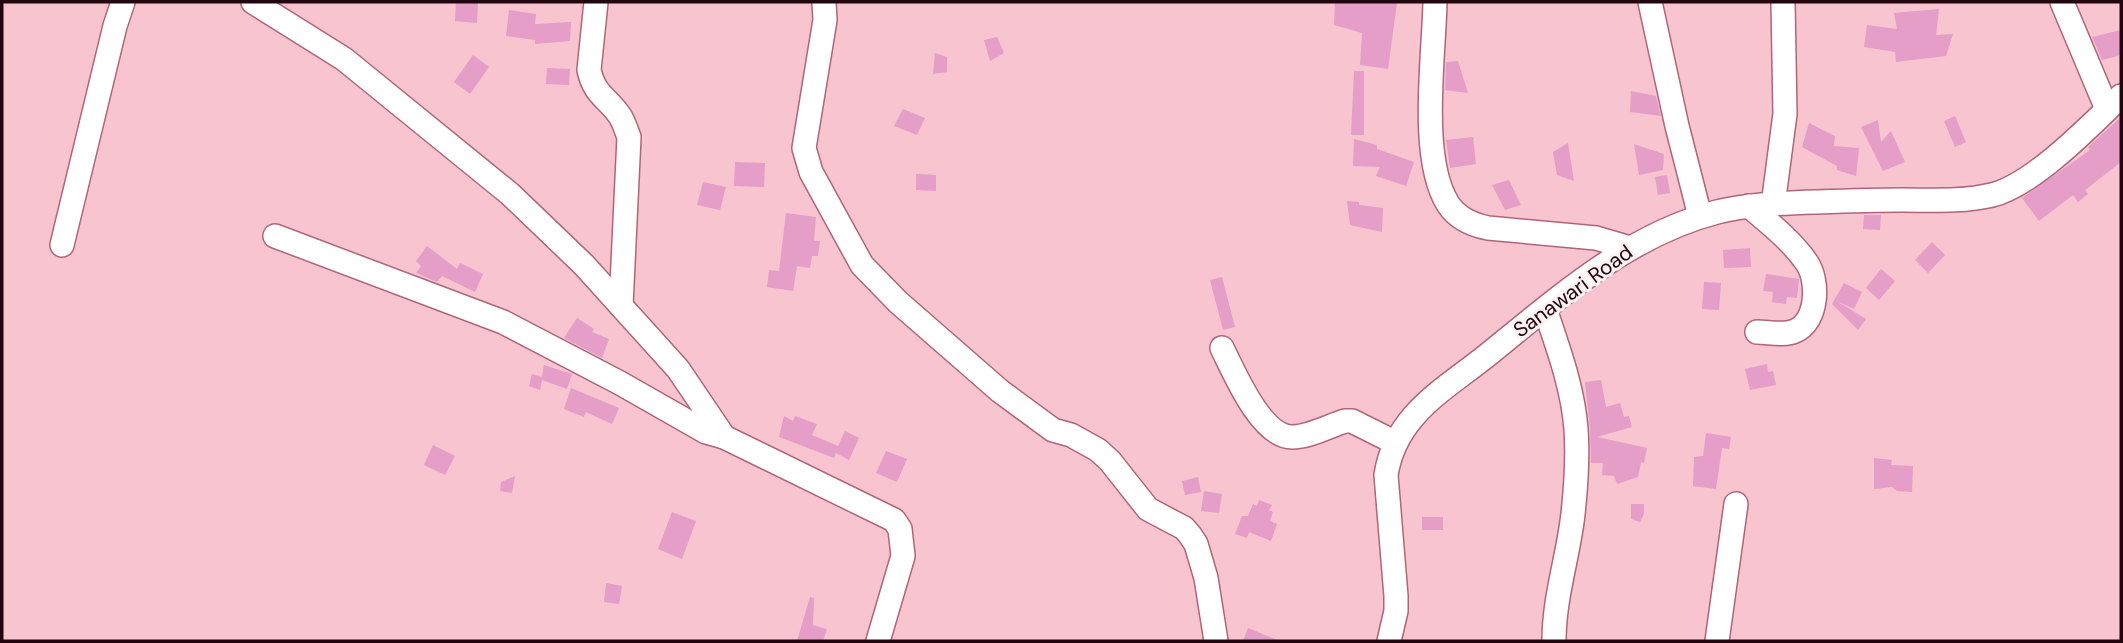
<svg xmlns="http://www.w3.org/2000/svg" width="2123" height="643" viewBox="0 0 2123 643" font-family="'DM Sans',sans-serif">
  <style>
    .building { fill: #e49ec8 }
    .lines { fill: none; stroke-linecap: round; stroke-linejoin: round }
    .minor-casing { stroke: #b06579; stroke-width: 26 }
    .minor { stroke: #fff; stroke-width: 23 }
    .labels { text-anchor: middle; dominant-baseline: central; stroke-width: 6; stroke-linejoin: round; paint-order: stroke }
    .street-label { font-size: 21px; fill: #22060f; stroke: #fbf2f4 }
  </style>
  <rect width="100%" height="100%" fill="#f7c4cf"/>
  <g class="building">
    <polygon points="456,2 478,2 477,23 455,21"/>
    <polygon points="1335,2 1397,3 1388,69 1360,65 1362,33 1334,25"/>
    <polygon points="1939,9 1936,35 1953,34 1946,56 1896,62 1895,52 1864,47 1867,25 1897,29 1894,13"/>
    <polygon points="509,10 536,14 535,24 571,22 570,41 535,44 535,40 506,36"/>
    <polygon points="2121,30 2121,55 2102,60 2092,37"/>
    <polygon points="997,37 1004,53 990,61 984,40"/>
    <polygon points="935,53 947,57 947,72 933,74"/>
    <polygon points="473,55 489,67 470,94 454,82"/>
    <polygon points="1458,61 1468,93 1445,90 1446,62"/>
    <polygon points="547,68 570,69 569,85 546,84"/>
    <polygon points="1354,71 1364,71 1364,135 1351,135"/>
    <polygon points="1631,91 1656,96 1661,116 1630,112"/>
    <polygon points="903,109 925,118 917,135 894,126"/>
    <polygon points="1955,116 1966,142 1955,147 1944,121"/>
    <polygon points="2121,117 2121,162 2085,190 2088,194 2078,202 2073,195 2039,221 2022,198 2090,150 2088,147"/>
    <polygon points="1878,120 1881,142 1891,131 1905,162 1883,171 1861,127"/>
    <polygon points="1809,123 1835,136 1834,146 1859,148 1856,176 1837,170 1837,166 1802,147"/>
    <polygon points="1473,137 1476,164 1450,168 1446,140"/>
    <polygon points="1354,139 1377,145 1377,149 1414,162 1406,186 1376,176 1380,167 1353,166"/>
    <polygon points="1568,143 1574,181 1557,175 1553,152"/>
    <polygon points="1634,144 1664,154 1663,170 1639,175"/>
    <polygon points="735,162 765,163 764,187 734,186"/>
    <polygon points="916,174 936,175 936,191 916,190"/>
    <polygon points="1667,175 1670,193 1658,195 1655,177"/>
    <polygon points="1509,180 1521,205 1505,210 1492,185"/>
    <polygon points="703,182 726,187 720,210 697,205"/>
    <polygon points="1347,201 1359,202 1359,205 1383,208 1382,232 1350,225"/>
    <polygon points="786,213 816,217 814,241 820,241 818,256 812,256 810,268 797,266 793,291 767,287 769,270 779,271"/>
    <polygon points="1864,215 1881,215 1880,230 1863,229"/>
    <polygon points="1932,242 1945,255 1928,273 1915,260"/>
    <polygon points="427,246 457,269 460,263 483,274 475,292 442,276 437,282 416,273 421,266 416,261"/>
    <polygon points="1750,248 1751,267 1724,268 1723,250"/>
    <polygon points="1881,269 1895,281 1879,300 1866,288"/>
    <polygon points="1766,274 1799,279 1797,298 1787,297 1786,304 1772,302 1773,292 1763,291"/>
    <polygon points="1222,277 1235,327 1223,330 1210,280"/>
    <polygon points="1704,282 1721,283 1719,310 1702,309"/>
    <polygon points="1844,283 1862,292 1854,309 1837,301 1866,319 1858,330 1832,304"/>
    <polygon points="577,318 594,329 592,332 609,339 602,358 564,338"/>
    <polygon points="1767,364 1768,372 1773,371 1776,385 1750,390 1745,369"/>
    <polygon points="544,365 572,374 567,389 542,380 540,390 529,386 532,374 542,377"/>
    <polygon points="1601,380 1606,407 1620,403 1624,417 1629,416 1632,427 1597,437 1647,448 1644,463 1641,462 1638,477 1617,484 1614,476 1602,475 1603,463 1591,463 1590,428 1585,382"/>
    <polygon points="571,388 619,408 612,424 586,412 584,417 564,409"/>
    <polygon points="784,416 793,421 795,416 817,424 812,435 838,446 845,431 859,438 849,460 836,453 834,458 779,437"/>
    <polygon points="1706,433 1731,437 1729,449 1722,448 1716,489 1693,486 1694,457 1703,456"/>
    <polygon points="433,445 455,456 445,475 424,465"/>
    <polygon points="886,451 907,459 897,482 876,473"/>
    <polygon points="1874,458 1892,460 1891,465 1913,466 1912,492 1897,491 1892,487 1874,489"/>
    <polygon points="515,476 512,493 500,491 501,482"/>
    <polygon points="1198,477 1201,492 1185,495 1182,481"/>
    <polygon points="1204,491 1222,494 1219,513 1201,511"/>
    <polygon points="1259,500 1272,505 1269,510 1273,512 1270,521 1277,524 1271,541 1249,532 1247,538 1235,534 1242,516 1248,516 1253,504 1257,506"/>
    <polygon points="1631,504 1644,504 1644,514 1640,522 1631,519"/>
    <polygon points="672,512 696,521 682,559 658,549"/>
    <rect x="1422" y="517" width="21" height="13"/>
    <polygon points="606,583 622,586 619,604 604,602"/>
    <polygon points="810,597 814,598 813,625 827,629 823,641 797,641"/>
    <polygon points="1248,628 1280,641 1243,641"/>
  </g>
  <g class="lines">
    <defs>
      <g id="minor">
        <polyline points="253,2 344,59 510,194 584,265 678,369 724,437"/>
        <path d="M596,2L589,70C595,96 607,97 620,116C624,122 626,130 629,137L621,306"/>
        <polyline points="824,2 825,20 804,148 811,172 862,265 898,302 1000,391 1053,430 1071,435 1098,450 1110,461 1148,509 1184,528 1190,535 1196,544 1206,578 1216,641"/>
        <path d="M1435,2C1434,56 1419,158 1448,204C1457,218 1473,225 1488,228L1596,238L1630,248"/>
        <polyline points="1650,2 1677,126 1700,216"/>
        <polyline points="2062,2 2107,109"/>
        <polyline points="1773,205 1785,114 1783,2"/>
        <path d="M1749,206C1769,223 1792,241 1807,263C1819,281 1818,321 1795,331C1784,336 1769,332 1757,332"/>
        <polyline points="275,236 503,322 620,383 706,432 724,437 894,520 900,529 903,556 878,641"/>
        <polyline points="62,245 115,26 123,2"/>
        <path d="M1545,309C1558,348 1573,388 1576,429C1578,457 1576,486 1573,514C1568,558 1554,597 1554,641"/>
        <path d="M1222,348C1234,372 1261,437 1292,437C1309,437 1329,426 1345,421H1352L1394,442"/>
        <path d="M1389,641L1396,611V596L1386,475C1395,416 1442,391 1485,357C1556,300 1627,235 1717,212C1749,204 1784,203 1817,202C1845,201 1874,200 1902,200C1931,200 1963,202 1992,195C2033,185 2090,126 2121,96"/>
        <polyline points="1717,641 1736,504"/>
      </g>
    </defs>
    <use href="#minor" class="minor-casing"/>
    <use href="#minor" class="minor"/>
  </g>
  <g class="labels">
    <g class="street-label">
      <text transform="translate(1573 291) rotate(-36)">Sanawari Road</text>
    </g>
  </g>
  <rect width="2123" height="643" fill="none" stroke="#22060f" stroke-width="7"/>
</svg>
